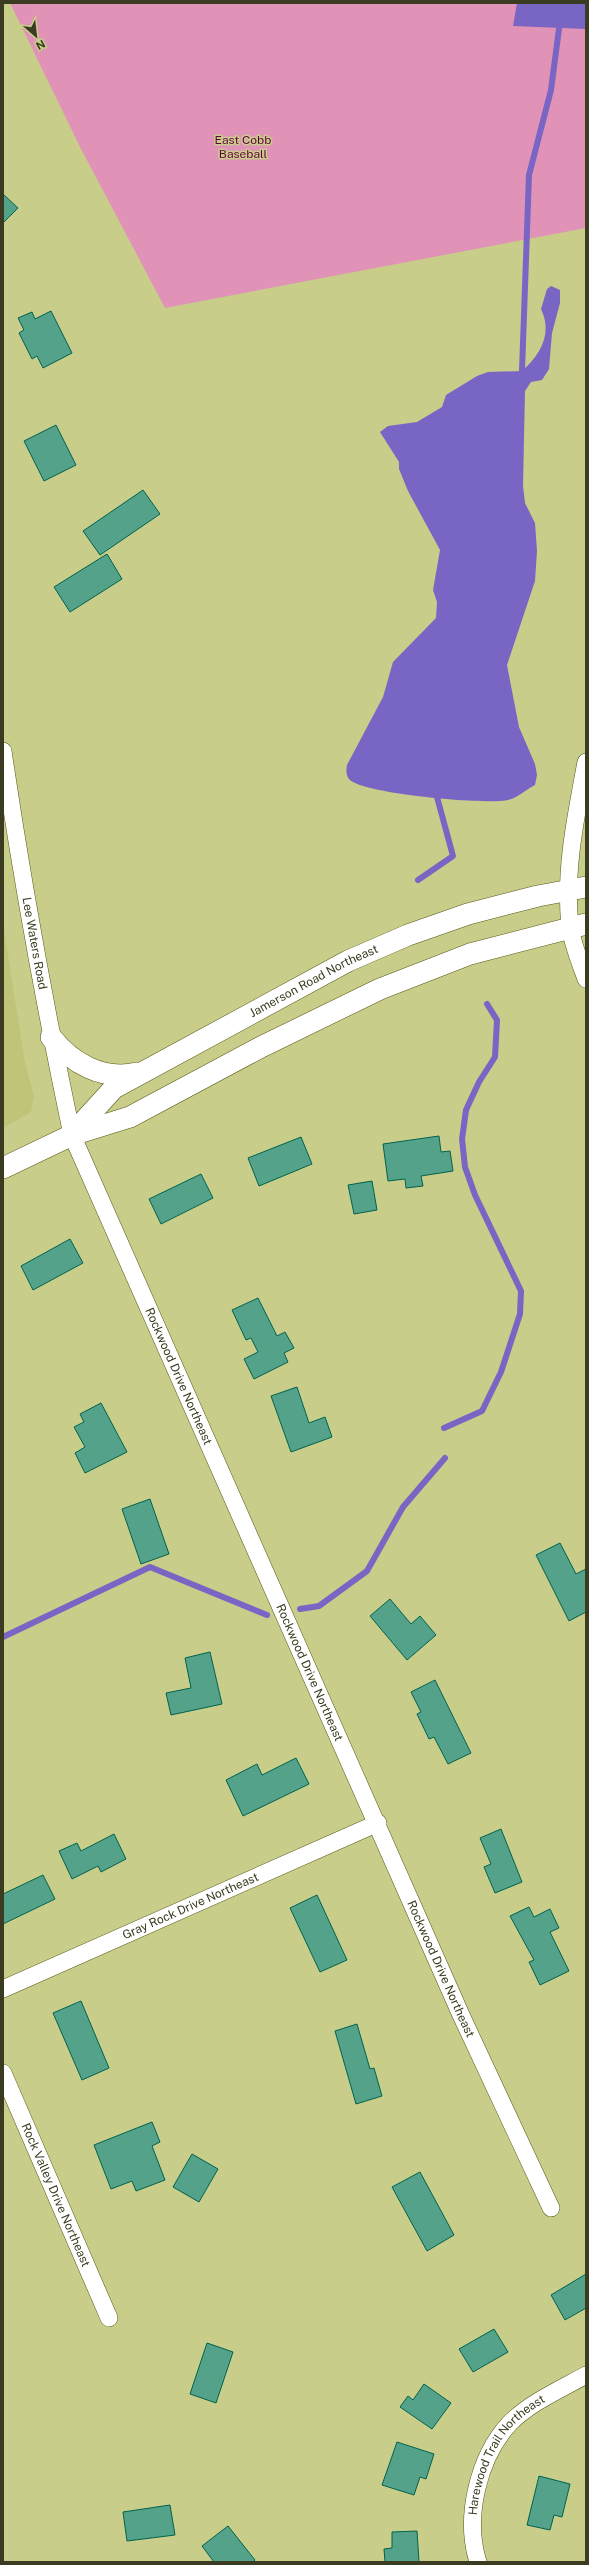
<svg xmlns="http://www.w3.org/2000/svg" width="589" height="2565" viewBox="0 0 589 2565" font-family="'Public Sans',sans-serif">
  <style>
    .built { fill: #c0c479 }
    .green { fill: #e093b6 }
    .water { fill: #7965c4 }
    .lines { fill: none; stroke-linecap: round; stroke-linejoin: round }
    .stream { stroke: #7965c4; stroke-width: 6 }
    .building { fill: #53a289; stroke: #00634d }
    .minor-casing { stroke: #565814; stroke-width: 18 }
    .tertiary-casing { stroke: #565814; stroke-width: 22 }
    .minor { stroke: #fff; stroke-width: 17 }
    .tertiary { stroke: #fff; stroke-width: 21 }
    .labels { text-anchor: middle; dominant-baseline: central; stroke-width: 3; stroke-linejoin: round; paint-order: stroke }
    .park-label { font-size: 12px; fill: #64003e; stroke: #c9cd8a }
    .street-label { font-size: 12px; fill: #3a3b20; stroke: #c9cd8a }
  </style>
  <rect width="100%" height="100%" fill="#c9cd8a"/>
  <polygon class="built" points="3,923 25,1063 34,1096 31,1112 3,1128"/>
  <polygon class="green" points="10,3 586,3 586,228 165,308 80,147"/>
  <g class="water">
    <polygon points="517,3 586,3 586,29 513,26"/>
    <path d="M551,286L560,290V303L552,333L549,369L542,380L531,382L525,391L523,486L525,503L535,523L537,551L535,581L507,665L519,727L535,764L537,775L535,785C527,789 517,798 508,800C488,805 361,794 349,779C346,775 346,770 347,765L383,697L393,662L436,618L437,602L433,590L440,550L408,491L399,469V462L380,432L388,426L417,422L442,407L446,395L477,376L488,372L522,371C540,355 553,334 541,309L547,289Z"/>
  </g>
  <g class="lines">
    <g class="stream">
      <polyline points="522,371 529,175 551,90 560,21"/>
      <polyline points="418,880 453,856 437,797"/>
      <polyline points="444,1428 482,1411 501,1372 520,1314 521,1291 475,1195 465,1167 462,1139 466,1110 479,1082 495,1057 497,1020 487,1004"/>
      <polyline points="300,1609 319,1606 367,1571 403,1507 445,1458"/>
      <polyline points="3,1637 150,1567 267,1615"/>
    </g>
  </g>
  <g class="building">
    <polygon points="3,194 18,208 3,223"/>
    <polygon points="51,311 72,353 43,368 37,356 32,359 19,333 24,330 18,318 32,312 35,319"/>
    <polygon points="56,425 76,465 44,481 24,441"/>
    <polygon points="143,490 160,514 100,555 83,531"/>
    <polygon points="107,554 122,579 70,612 54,587"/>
    <polygon points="439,1136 441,1152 450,1151 453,1171 421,1176 423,1186 406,1188 405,1179 388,1181 383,1144"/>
    <polygon points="301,1137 312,1164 259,1186 248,1158"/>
    <polygon points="201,1174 213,1198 161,1224 149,1199"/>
    <polygon points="372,1181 377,1210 354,1214 348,1185"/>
    <polygon points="70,1239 83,1263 33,1290 21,1266"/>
    <polygon points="258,1298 277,1336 285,1332 294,1348 284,1353 288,1362 254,1379 244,1359 258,1352 251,1338 246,1340 232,1310"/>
    <polygon points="297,1387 309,1423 325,1417 332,1437 291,1452 271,1396"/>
    <polygon points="101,1403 127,1452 85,1473 75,1453 85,1447 74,1427 84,1422 80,1414"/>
    <polygon points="150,1499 169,1554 141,1564 122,1509"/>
    <polygon points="560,1543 576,1574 586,1569 586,1612 569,1621 536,1555"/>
    <polygon points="390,1599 411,1624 420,1616 436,1635 407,1660 370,1616"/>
    <polygon points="210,1652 222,1704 171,1715 166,1693 191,1688 185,1658"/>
    <polygon points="435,1680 471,1753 448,1764 434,1737 429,1739 417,1714 421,1712 411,1692"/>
    <polygon points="296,1758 309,1784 243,1816 226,1780 257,1764 262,1775"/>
    <polygon points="501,1829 522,1882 495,1893 484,1867 491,1864 480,1838"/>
    <polygon points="114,1834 126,1859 101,1872 98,1866 72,1879 59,1851 77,1843 81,1851"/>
    <polygon points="43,1875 55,1899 3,1924 3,1894"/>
    <polygon points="317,1895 347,1960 320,1972 290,1908"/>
    <polygon points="529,1907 534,1917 550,1909 559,1928 550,1932 569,1971 540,1985 529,1962 534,1960 510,1916"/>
    <polygon points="81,2001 109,2068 82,2080 53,2013"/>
    <polygon points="357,2024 370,2069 374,2068 382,2096 356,2104 335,2031"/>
    <polygon points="152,2122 160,2142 152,2146 165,2180 136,2191 132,2181 111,2189 94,2145"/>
    <polygon points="192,2154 218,2169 199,2202 173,2187"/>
    <polygon points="420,2172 454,2235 427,2251 392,2187"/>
    <polygon points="586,2274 586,2308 565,2320 551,2295"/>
    <polygon points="494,2329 508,2352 473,2372 459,2349"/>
    <polygon points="207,2343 233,2352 216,2403 190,2394"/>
    <polygon points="424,2384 451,2403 432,2429 400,2407 408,2396 413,2400"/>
    <polygon points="397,2442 434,2454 426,2479 420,2477 414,2495 382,2485"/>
    <polygon points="539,2476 570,2484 562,2517 554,2515 550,2530 527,2525"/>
    <polygon points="170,2505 175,2535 127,2541 123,2512"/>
    <polygon points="228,2526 255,2560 253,2562 214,2562 202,2546"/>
    <polygon points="417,2531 419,2562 385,2562 384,2549 392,2548 392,2532"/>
  </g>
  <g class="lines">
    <defs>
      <g id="minor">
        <path id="s1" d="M3,751C22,880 45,1007 72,1135L461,2015L551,2208"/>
        <path d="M586,762C576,816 564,871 570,926C572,943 580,962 586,979"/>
        <path id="s2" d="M3,1989L378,1823"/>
        <path id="s3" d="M3,2073L109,2318"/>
        <path id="s4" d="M478,2562C464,2518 478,2458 509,2424C529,2403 561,2389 586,2375"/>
      </g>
      <g id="tertiary">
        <path d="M51,1037C71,1063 103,1081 137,1073"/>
        <path id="s5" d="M72,1134L114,1088L348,961L408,935L468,914L538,896L586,887"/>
        <polyline points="3,1168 72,1135 130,1117 261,1047 380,989 470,954 586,924"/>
      </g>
    </defs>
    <use href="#minor" class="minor-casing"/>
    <use href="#tertiary" class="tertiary-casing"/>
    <use href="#minor" class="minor"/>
    <use href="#tertiary" class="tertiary"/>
  </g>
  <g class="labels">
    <g class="park-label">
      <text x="243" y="140">East Cobb<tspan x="243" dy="14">Baseball</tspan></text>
    </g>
    <g class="street-label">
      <text stroke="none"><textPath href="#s1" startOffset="195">Lee Waters Road</textPath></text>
      <text stroke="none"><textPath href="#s5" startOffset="289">Jamerson Road Northeast</textPath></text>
      <text stroke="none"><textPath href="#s1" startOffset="654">Rockwood Drive Northeast</textPath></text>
      <text stroke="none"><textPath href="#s1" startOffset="978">Rockwood Drive Northeast</textPath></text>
      <text stroke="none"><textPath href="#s2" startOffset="205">Gray Rock Drive Northeast</textPath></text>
      <text stroke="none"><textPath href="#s1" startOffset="1302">Rockwood Drive Northeast</textPath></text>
      <text stroke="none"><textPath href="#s3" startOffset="133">Rock Valley Drive Northeast</textPath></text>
      <text stroke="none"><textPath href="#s4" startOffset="119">Harewood Trail Northeast</textPath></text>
    </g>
  </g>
  <rect width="589" height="2565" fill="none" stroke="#3a3b20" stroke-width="8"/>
  <g transform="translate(36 36) rotate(152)" stroke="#c9cd8a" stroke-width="3" paint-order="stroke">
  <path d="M0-3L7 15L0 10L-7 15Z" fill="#3a3b20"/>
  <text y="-6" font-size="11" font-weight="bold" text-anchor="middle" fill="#3a3b20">N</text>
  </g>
</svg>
